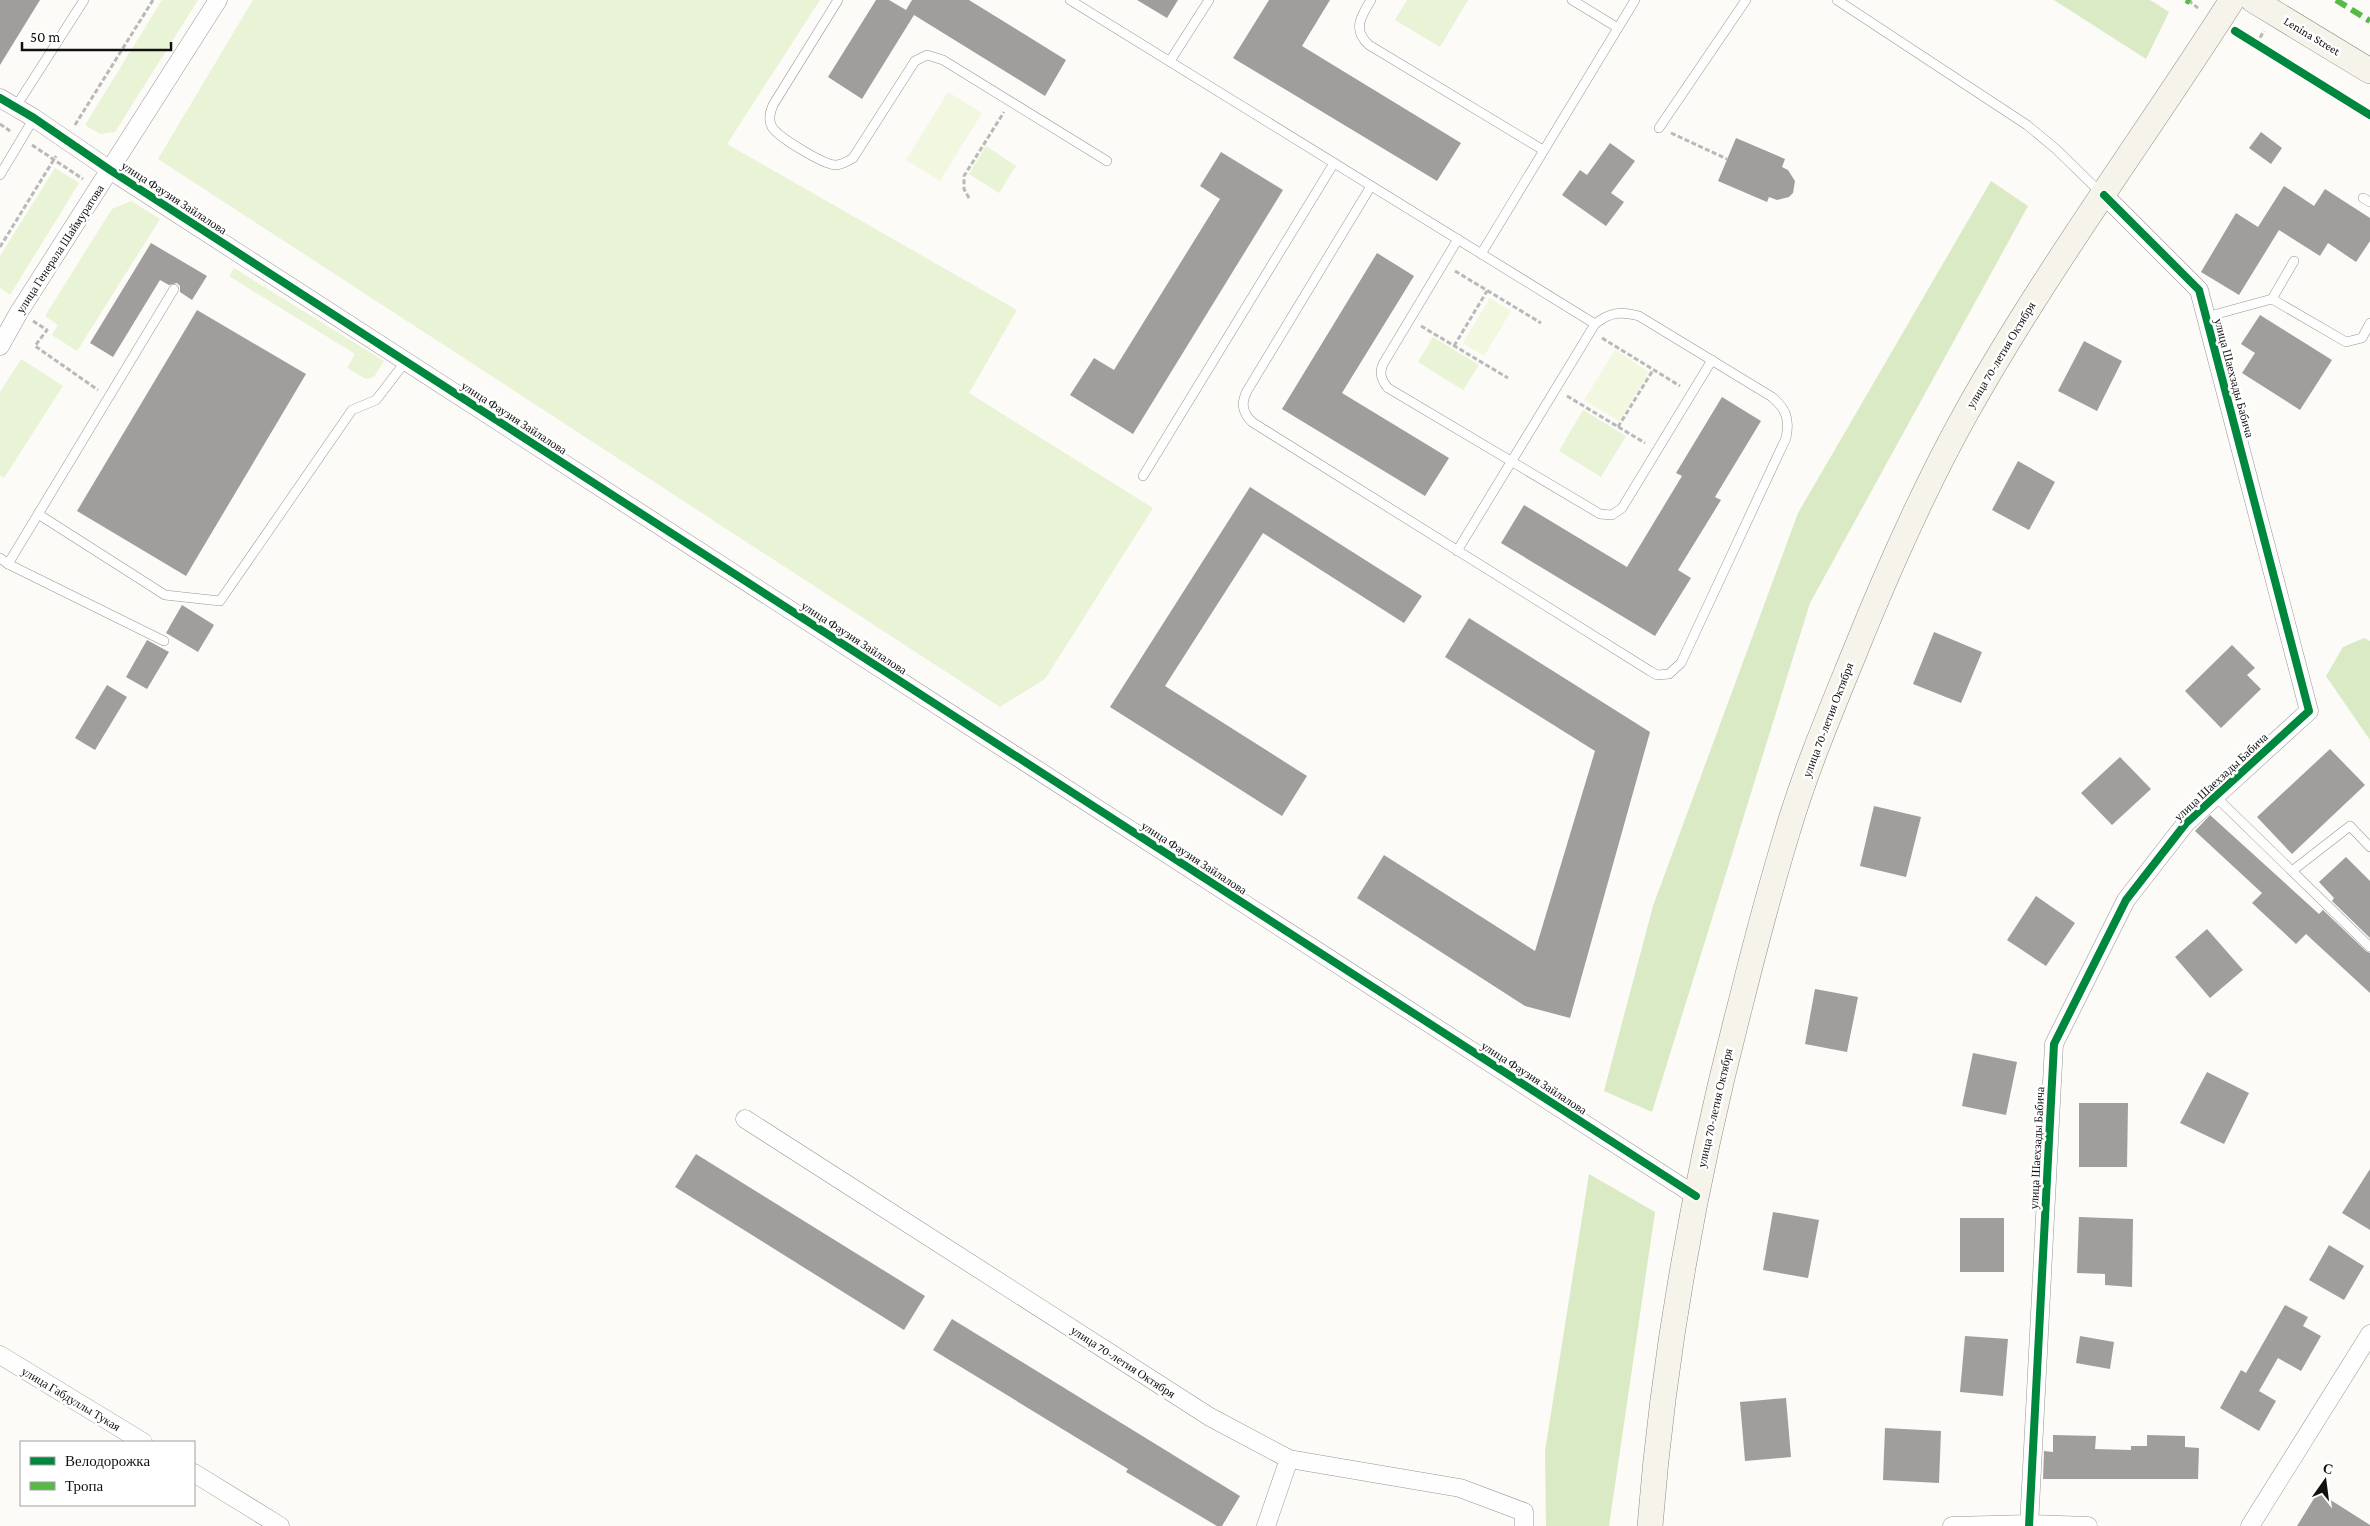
<svg xmlns="http://www.w3.org/2000/svg" width="2370" height="1526" viewBox="0 0 2370 1526" font-family="'Crimson Pro',serif">
  <style>
    .green { fill: #e9f3d6 }
    .forest { fill: #daeac4 }
    .pitch { fill: #f2f7e0 }
    .building { fill: #a09e9c }
    .lines { fill: none; stroke-linecap: round; stroke-linejoin: round }
    .lane-casing { stroke: #979695; stroke-width: 10 }
    .street-casing { stroke: #979695; stroke-width: 19 }
    .secondary-casing { stroke: #8d8d8b; stroke-width: 26 }
    .path { stroke: #b9b9b8; stroke-width: 3; stroke-dasharray: 5 2.5; stroke-linecap: butt }
    .lane { stroke: #fffefe; stroke-width: 9 }
    .street { stroke: #fffefe; stroke-width: 18 }
    .secondary { stroke: #f6f3eb; stroke-width: 25 }
    .quiet { stroke: #58b947; stroke-width: 6; stroke-dasharray: 12 6; stroke-linecap: butt }
    .cycleway-casing { stroke: #fff; stroke-width: 11 }
    .cycleway { stroke: #00873e; stroke-width: 8 }
    .labels { text-anchor: middle; dominant-baseline: central; stroke-width: 5; stroke-linejoin: round; paint-order: stroke }
    .street-label { font-size: 12px; fill: #111; stroke: #fff }
  </style>
  <rect width="100%" height="100%" fill="#fcfbf7"/>
  <g class="green">
    <polygon points="162,0 198,0 115,132 100,134 85,125"/>
    <polygon points="253,0 820,0 727,144 1017,310 969,393 1153,508 1045,679 1000,707 158,159"/>
    <polygon points="1407,0 1468,0 1440,47 1395,20"/>
    <polygon points="986,146 1016,166 999,193 969,174"/>
    <polygon points="55,168 79,183 10,295 0,288 0,256"/>
    <polygon points="131,201 160,219 77,351 52,335 58,325 45,316 112,209"/>
    <polygon points="234,268 384,361 374,377 366,379 347,368 355,354 229,276"/>
    <polygon points="1433,337 1479,365 1463,390 1418,362"/>
    <polygon points="21,359 63,386 4,478 0,475 0,392"/>
    <polygon points="1583,410 1626,436 1601,477 1559,451"/>
  </g>
  <g class="forest">
    <polygon points="2054,0 2150,0 2169,12 2146,59"/>
    <polygon points="1991,181 2028,206 1810,603 1652,1112 1604,1091 1653,906 1798,513"/>
    <polygon points="2364,638 2370,641 2370,740 2326,676 2343,647"/>
    <polygon points="1589,1174 1655,1212 1609,1526 1546,1526 1545,1451"/>
  </g>
  <g class="pitch">
    <polygon points="948,92 982,113 940,181 906,160"/>
    <polygon points="1490,298 1511,311 1484,356 1463,343"/>
    <polygon points="1615,350 1649,372 1619,421 1584,400"/>
  </g>
  <g class="building">
    <polygon points="0,0 40,0 0,65"/>
    <polygon points="876,0 889,0 906,10 912,0 969,0 1066,60 1045,96 914,15 862,99 828,77"/>
    <polygon points="1137,0 1178,0 1167,18"/>
    <polygon points="1269,0 1330,0 1302,46 1461,143 1437,181 1233,58"/>
    <polygon points="2261,132 2282,148 2271,164 2249,148"/>
    <polygon points="1736,138 1785,159 1782,167 1788,170 1795,181 1793,193 1789,197 1777,200 1769,197 1767,202 1718,181"/>
    <polygon points="1610,143 1635,161 1611,193 1624,202 1606,226 1562,195 1580,170 1587,175"/>
    <polygon points="1221,152 1283,190 1133,434 1070,395 1094,358 1114,370 1220,199 1200,186"/>
    <polygon points="2284,186 2314,206 2325,189 2370,218 2370,241 2356,262 2328,243 2320,256 2279,230 2239,295 2201,272 2236,213 2258,227"/>
    <polygon points="151,243 207,276 192,300 180,292 180,286 177,283 169,285 160,280 113,357 90,343"/>
    <polygon points="1377,253 1414,276 1342,393 1449,458 1425,496 1282,409"/>
    <polygon points="197,310 306,374 186,576 77,511"/>
    <polygon points="2260,315 2332,360 2300,410 2242,373 2255,353 2241,344"/>
    <polygon points="2084,341 2122,361 2097,411 2058,391"/>
    <polygon points="1722,397 1761,421 1715,497 1721,500 1678,570 1691,578 1655,636 1501,543 1524,505 1627,567 1682,476 1676,473"/>
    <polygon points="2018,461 2055,482 2029,530 1992,510"/>
    <polygon points="1250,487 1422,596 1404,623 1263,533 1165,686 1307,776 1282,816 1110,707"/>
    <polygon points="182,605 214,625 198,652 166,633"/>
    <polygon points="1469,618 1650,732 1570,1018 1525,1006 1357,898 1384,855 1535,951 1595,751 1445,657"/>
    <polygon points="1934,632 1982,652 1961,703 1913,684"/>
    <polygon points="147,640 169,652 147,689 126,677"/>
    <polygon points="2232,645 2255,668 2247,675 2261,689 2221,728 2185,691"/>
    <polygon points="107,685 127,697 95,750 75,738"/>
    <polygon points="2330,749 2365,785 2292,854 2257,817"/>
    <polygon points="2120,757 2151,789 2112,825 2081,793"/>
    <polygon points="1874,806 1921,817 1906,877 1860,866"/>
    <polygon points="2210,815 2319,914 2323,910 2366,951 2370,953 2370,993 2306,934 2296,944 2252,903 2262,893 2195,831"/>
    <polygon points="2346,857 2370,881 2370,938 2332,901 2334,898 2319,882"/>
    <polygon points="2036,896 2075,923 2046,966 2007,940"/>
    <polygon points="2207,929 2243,970 2210,998 2175,957"/>
    <polygon points="1815,989 1858,997 1847,1052 1805,1044"/>
    <polygon points="1973,1053 2017,1062 2006,1115 1962,1106"/>
    <polygon points="2207,1072 2249,1093 2224,1144 2180,1123"/>
    <polygon points="2079,1103 2128,1103 2127,1167 2079,1167"/>
    <polygon points="696,1154 925,1296 904,1330 675,1187"/>
    <polygon points="2370,1169 2370,1230 2342,1213"/>
    <polygon points="1773,1212 1819,1220 1808,1278 1763,1270"/>
    <polygon points="2079,1217 2133,1219 2132,1287 2105,1285 2105,1274 2077,1273"/>
    <rect x="1960" y="1218" width="44" height="54"/>
    <polygon points="2329,1245 2364,1266 2344,1300 2309,1280"/>
    <polygon points="2285,1305 2308,1317 2303,1326 2321,1336 2301,1371 2278,1358 2259,1391 2276,1401 2259,1431 2220,1408 2241,1370 2246,1373"/>
    <polygon points="952,1319 1240,1496 1222,1526 1217,1526 1126,1472 1128,1469 933,1350"/>
    <polygon points="1965,1336 2008,1339 2003,1396 1960,1392"/>
    <polygon points="2080,1336 2114,1342 2110,1369 2076,1363"/>
    <polygon points="1786,1398 1791,1457 1745,1461 1740,1402"/>
    <polygon points="1885,1428 1941,1431 1939,1483 1883,1480"/>
    <polygon points="2053,1435 2096,1436 2095,1449 2131,1450 2131,1446 2147,1446 2147,1435 2185,1436 2185,1447 2199,1448 2198,1479 2043,1479 2044,1451 2053,1452"/>
    <polygon points="2318,1492 2370,1525 2370,1526 2297,1526"/>
  </g>
  <g class="lines">
    <defs>
      <g id="lane">
        <path d="M838,0L773,105C770,112 768,120 772,127C779,138 823,164 835,165C842,165 848,161 853,158L915,61L927,55L943,60L1107,161"/>
        <polyline points="1070,0 1595,324"/>
        <path d="M1371,0C1361,16 1352,30 1369,45L1543,150"/>
        <polyline points="1572,0 1618,28"/>
        <polyline points="1837,0 2027,125 2056,149 2102,194"/>
        <polyline points="1170,61 1209,0"/>
        <polyline points="15,108 84,0"/>
        <polyline points="1659,128 1746,0"/>
        <polyline points="0,175 34,118"/>
        <path d="M1371,186L1247,391C1241,403 1242,412 1252,422L1650,671L1657,675L1669,674L1681,663L1786,438C1790,419 1786,409 1772,397L1639,316C1621,311 1610,312 1595,324L1457,551"/>
        <polyline points="2363,198 2370,202"/>
        <path d="M1458,239L1383,364C1379,373 1381,380 1388,388L1600,514L1612,515L1622,508L1712,360"/>
        <polyline points="1481,254 1635,0"/>
        <polyline points="2272,299 2294,261"/>
        <polyline points="2206,317 2272,299 2346,342 2362,338 2370,323"/>
        <polyline points="1143,476 1334,163"/>
        <polyline points="38,514 165,595 220,601 352,410 376,400 406,361"/>
        <polyline points="0,558 8,564 164,641"/>
        <polyline points="8,564 174,289"/>
        <polyline points="2215,796 2370,947"/>
        <polyline points="2292,871 2350,826 2370,847"/>
      </g>
      <g id="street">
        <polyline points="0,98 34,118 110,170 1696,1196"/>
        <polyline points="0,346 19,312 218,0"/>
        <polyline points="745,1119 1210,1417 1289,1459 1460,1488 1524,1512 1524,1526"/>
        <polyline points="0,1355 143,1442"/>
        <polyline points="194,1473 280,1526"/>
        <polyline points="1266,1526 1289,1459"/>
        <polyline points="1952,1526 2029,1524 2088,1526"/>
        <polyline points="2029,1526 2054,1044 2126,900 2186,823 2309,711 2199,290 2104,195"/>
        <polyline points="2250,1526 2370,1334"/>
      </g>
      <g id="secondary">
        <polyline points="2253,0 2370,71"/>
        <path d="M1650,1526C1664,1348 1696,1174 1741,1002C1755,946 1770,889 1787,833C1805,772 1830,713 1854,654C1887,572 1923,490 1966,413C2046,270 2144,138 2232,0"/>
      </g>
    </defs>
    <use href="#lane" class="lane-casing"/>
    <use href="#street" class="street-casing"/>
    <use href="#secondary" class="secondary-casing"/>
    <g class="path">
      <polyline points="2191,0 2190,2 2198,8"/>
      <polyline points="2256,44 2264,31"/>
      <polyline points="0,124 10,131"/>
      <polyline points="75,125 153,0"/>
      <polyline points="1671,133 1727,159"/>
      <polyline points="32,145 83,179"/>
      <polyline points="969,198 964,189 964,176 1004,112"/>
      <polyline points="0,247 56,156"/>
      <polyline points="1455,271 1541,323"/>
      <polyline points="33,321 47,330 35,346 98,390"/>
      <polyline points="1421,326 1508,378"/>
      <polyline points="1602,338 1680,386"/>
      <polyline points="1454,346 1487,291"/>
      <polyline points="1567,396 1645,443"/>
      <polyline points="1618,427 1653,370"/>
    </g>
    <use href="#lane" class="lane"/>
    <use href="#street" class="street"/>
    <use href="#secondary" class="secondary"/>
    <g class="quiet">
      <polyline points="2186,0 2190,2"/>
      <polyline points="2336,0 2370,21"/>
    </g>
    <defs>
      <g id="cycleway">
        <polyline points="2235,31 2370,115"/>
        <polyline points="0,98 34,118 110,170 1696,1196"/>
        <polyline points="2029,1526 2054,1044 2126,900 2186,823 2309,711 2199,290 2104,195"/>
      </g>
    </defs>
    <use href="#cycleway" class="cycleway-casing"/>
    <use href="#cycleway" class="cycleway"/>
  </g>
  <g class="labels">
    <g class="street-label">
      <text transform="translate(2312 36) rotate(31)">Lenina Street</text>
      <text transform="translate(174 198) rotate(33)">улица Фаузия Зайлалова</text>
      <text transform="translate(60 249) rotate(-57)">улица Генерала Шаймуратова</text>
      <text transform="translate(2001 355) rotate(-59)">улица 70-летия Октября</text>
      <text transform="translate(2234 378) rotate(75)">улица Шаехзады Бабича</text>
      <text transform="translate(514 418) rotate(33)">улица Фаузия Зайлалова</text>
      <text transform="translate(854 638) rotate(33)">улица Фаузия Зайлалова</text>
      <text transform="translate(1828 720) rotate(-69)">улица 70-летия Октября</text>
      <text transform="translate(2221 777) rotate(-43)">улица Шаехзады Бабича</text>
      <text transform="translate(1194 858) rotate(33)">улица Фаузия Зайлалова</text>
      <text transform="translate(1534 1078) rotate(33)">улица Фаузия Зайлалова</text>
      <text transform="translate(1715 1108) rotate(-77)">улица 70-летия Октября</text>
      <text transform="translate(2037 1148) rotate(-87)">улица Шаехзады Бабича</text>
      <text transform="translate(1123 1362) rotate(33)">улица 70-летия Октября</text>
      <text transform="translate(71 1399) rotate(31)">улица Габдуллы Тукая</text>
    </g>
  </g>
  <rect x="20" y="1441" width="175" height="65" fill="#ffffff" stroke="#a0a0a0"/>
  <rect x="30" y="1457" width="25" height="8" fill="#00873e" stroke="#a0a0a0"/>
  <text x="65" y="1466" font-size="15" fill="#111111">Велодорожка</text>
  <rect x="30" y="1482" width="25" height="8" fill="#58b947" stroke="#a0a0a0"/>
  <text x="65" y="1491" font-size="15" fill="#111111">Тропа</text>
  <g transform="translate(2325 1481) rotate(14)" stroke="#ffffff" stroke-width="4" paint-order="stroke">
  <path d="M0-4L9 19L0 12L-9 19Z" fill="#111111"/>
  <text y="-8" font-size="14" font-weight="bold" text-anchor="middle" fill="#111111">С</text>
  </g>
  <path d="M22 42v8h149v-8" fill="none" stroke="#111111" stroke-width="2.5"/>
  <text x="30" y="42" font-size="15" fill="#111111" stroke="#ffffff" stroke-width="4" paint-order="stroke">50 m</text>
</svg>
